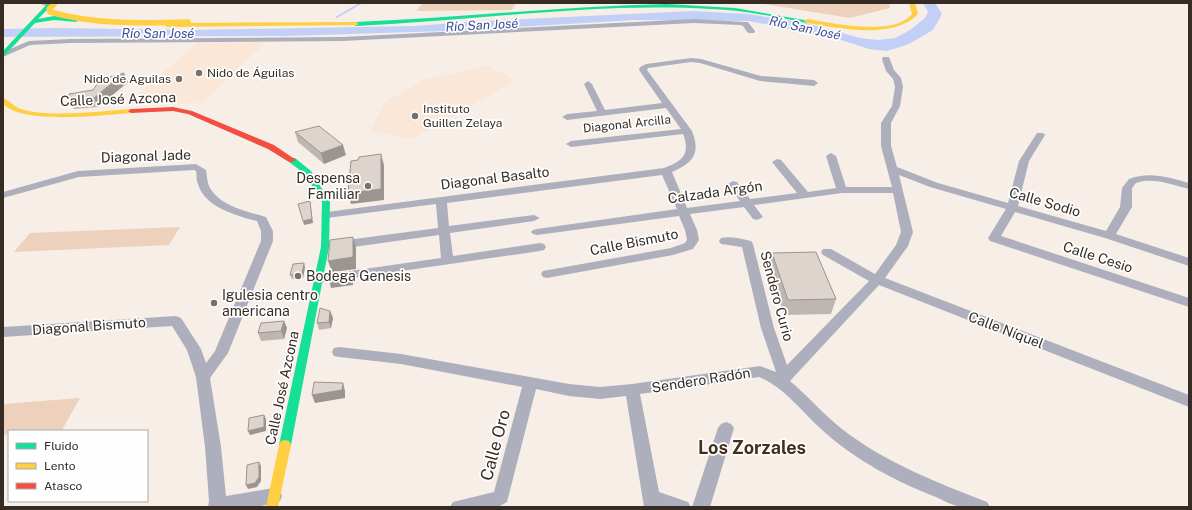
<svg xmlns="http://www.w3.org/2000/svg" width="1192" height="510" viewBox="0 0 1192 510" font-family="'Public Sans',sans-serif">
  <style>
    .built { fill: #fae7d8 }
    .green { fill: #edd1bc }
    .water { fill: #c2d0f8 }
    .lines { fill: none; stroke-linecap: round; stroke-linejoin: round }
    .stream { stroke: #c2d0f8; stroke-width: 2 }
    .street { fill: #adb0bc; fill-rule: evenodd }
    .fast { fill: #16e098; fill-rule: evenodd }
    .slow { fill: #ffcf43; fill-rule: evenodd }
    .jam { fill: #f24e42; fill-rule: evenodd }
    .slow-bridge { stroke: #ffcf43; stroke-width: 5.5 }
    .wall { fill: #beb6b0 }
    .shaded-wall { fill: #9b9490 }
    .building { fill: #ddd4cd; stroke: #9b9490 }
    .poi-dot { fill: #7a7068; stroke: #fefefe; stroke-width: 1.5 }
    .labels { text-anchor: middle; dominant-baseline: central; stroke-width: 3.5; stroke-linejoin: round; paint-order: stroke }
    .far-poi-label { font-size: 12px; fill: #362c24; stroke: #fefefe; text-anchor: start }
    .far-street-label { font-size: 12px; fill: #362c24; stroke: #fefefe }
    .far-water-label { font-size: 13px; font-style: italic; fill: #3a5198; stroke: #fefefe }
    .street-label { font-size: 14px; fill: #362c24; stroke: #fefefe }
    .poi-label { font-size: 14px; fill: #362c24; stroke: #fefefe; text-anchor: start }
    .near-street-label { font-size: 17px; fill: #362c24; stroke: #fefefe }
    .near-neighbourhood-label { font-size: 18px; font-weight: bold; fill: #44301f; stroke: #fefefe }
  </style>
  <rect width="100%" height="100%" fill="#f7eee7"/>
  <g class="built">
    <polygon points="266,42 204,103 127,104 197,43"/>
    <polygon points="488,66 517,80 411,139 370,131 385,102 425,79"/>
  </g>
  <g class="green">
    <polygon points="423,3 516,3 512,10 416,11"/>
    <polygon points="727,3 889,3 890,8 850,18 764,4"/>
    <polygon points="180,227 169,245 14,252 30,233"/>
    <polygon points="80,398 62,430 9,431 9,434 3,435 3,404"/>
  </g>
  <polygon class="water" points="923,3 935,3 942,14 933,30 909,44 887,51 869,49 835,38 749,21 635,20 446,31 286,36 3,37 3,29 55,28 193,30 415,26 480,21 693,11 748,14 806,23 860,38 878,40 895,38 910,30 925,18 928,12"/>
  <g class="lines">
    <polyline class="stream" points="337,17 361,3"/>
    <g class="street">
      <polygon points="39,3 49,3 51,5 48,7"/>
      <polygon points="694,19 745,22 748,22 755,31 754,33 748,33 743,26 740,25 694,23 343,41 70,43 30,45 3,57 3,52 29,41 70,39 343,37"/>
      <path d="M883,57H889L894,70L901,78L903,87L900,106L891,123V146L897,167L938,183L1008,203L1019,161L1037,133H1043L1045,135L1029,161L1018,206L1106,231L1120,207L1122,188L1129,179C1149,171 1169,177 1189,183V189C1172,185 1153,177 1136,183L1132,188V207L1116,234L1189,258V266L1105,238L1015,212L1001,236L1189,298V307L990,241L988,238L1006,209L930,187L899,175L913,232L908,246L885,278L1189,395V407L879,285L790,381C808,396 823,414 842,429C886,463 936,482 987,502L990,507C981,507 971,508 962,507C954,506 944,501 936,497C895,481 855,460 821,429C801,411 785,388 759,377L640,394L659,492L688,502L691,507H644L626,396L600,399L569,396L536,389L507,502L498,507H450L453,502L494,492L522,387L401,364L339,357L334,356L332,352L334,348L339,347L401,354L569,384L600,387L632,384L760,366L776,372L761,328L742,247L721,244L719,241L721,238C730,236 742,239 751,241L753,244L774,328L787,365L869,281L823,255L821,252L823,249H831L875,274L896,245L901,232L893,193H842L754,205L763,217L757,220L753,219L744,207L690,214L697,230L699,240L693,249L673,255L547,278L543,277L541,274L543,271L671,248L685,243L687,240L685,230L679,216L537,235L533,234L531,232L533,230L537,229L677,209L662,175L447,203L449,226L534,215L540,218L534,221L450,233L453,256L540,243L544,244L546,247L544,250L540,251L319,283L315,282L313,279L315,276L441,258L439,235L339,249L335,248L333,245L335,242L339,241L438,228L436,204L327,218L321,215L327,212L664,168C682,161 691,155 683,134L571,147L566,144L571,141L681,129L666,108L567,120L562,117L567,114L597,111L584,84L588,81L592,84L605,110L662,103L639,70L640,67L646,64L691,58L701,59L761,76L814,80L818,83L814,86L760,81L700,63L691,62L648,68L647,70L692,131C701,154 693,163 672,172L687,208L740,201L728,184L733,181L737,182L750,199L797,193L772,162L777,159L781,160L808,192L836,188L826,156L831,153L836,156L846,187H892L881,146V123L892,106L895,87L893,79L886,71L882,59Z"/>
      <path d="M196,164L206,170C207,175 207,181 209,186C219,206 246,211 266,217L273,231V241L228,353L210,378L221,447L226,496L274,488L280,491L282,496L280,501C257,510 232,507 208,507L209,501L205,447L196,377L187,350L172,326L3,337V327L176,316L181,318L201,349L206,363L215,351L261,241V231L257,221C237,216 204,207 198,184C196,180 197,175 196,171L194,170L79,177L3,198V192L78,171Z"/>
      <polygon points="726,422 731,424 734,428 710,507 692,507 718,428 721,424"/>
    </g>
    <g class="fast">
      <polygon points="48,3 54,3 38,19 54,16 76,18 79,20 76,22 54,20 35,23 5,55 3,56 3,51"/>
      <path d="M667,4L735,8L810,21L807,23C775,17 743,10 711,9C593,2 474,21 356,26L353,24L356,22C460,18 563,6 667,4Z"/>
      <polygon points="289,158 295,158 311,171 330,202 329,247 291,445 289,449 285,450 281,449 279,445 321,247 322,202 305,174 289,162"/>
    </g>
    <g class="slow">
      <path d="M909,3H915L918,14C894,40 838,28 807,23L804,21L807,19C831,23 884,34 905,20C908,18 910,16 912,14Z"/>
      <polygon points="356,22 358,23 358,25 167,27 164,25 167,23"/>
      <path d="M3,98C9,100 14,107 21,109C48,118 101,111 131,109L134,111L131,113C103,115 23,125 3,104Z"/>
      <polygon points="285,440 289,441 291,445 278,507 266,507 279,445 281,441"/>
    </g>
    <polygon class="jam" points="173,107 192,111 274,145 296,160 292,162 289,162 268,149 188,114 173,111 131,113 128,111 131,109"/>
    <path class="slow-bridge" d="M55,3L49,9L50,12C96,25 141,23 188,22"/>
  </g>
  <g class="wall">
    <polygon points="128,82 98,107 74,109 69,100 93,90"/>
    <polygon points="295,132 346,155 324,164 298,142"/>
    <polygon points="772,253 836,299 831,314 784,315 769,267"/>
    <polygon points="305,267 303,278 292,279 290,275"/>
    <polygon points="330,311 333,318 331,328 319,330 317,323"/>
    <polygon points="284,321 287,328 284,339 261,341 258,333"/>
  </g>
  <g class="shaded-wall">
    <polygon points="124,73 128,82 98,107 94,98"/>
    <polygon points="343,145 346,155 324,164 321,153"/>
    <polygon points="381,154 384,165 384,200 351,204 348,193"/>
    <polygon points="310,201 313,223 304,225 303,221"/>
    <polygon points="353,237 356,248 356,269 332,272 328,261"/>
    <polygon points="304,263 305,267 303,278 302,274"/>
    <polygon points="351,272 353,280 353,285 331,288 329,280"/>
    <polygon points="330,311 333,318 331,328 329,322"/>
    <polygon points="284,321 287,328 284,339 281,331"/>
    <polygon points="343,383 345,391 345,398 315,403 312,395"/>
    <polygon points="264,415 266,419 266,431 250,435 248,431"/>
    <polygon points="259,462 261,466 261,481 257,487 248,489 246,485"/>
  </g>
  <g class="building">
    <polygon points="124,73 94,98 69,100 69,94 93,90 100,80"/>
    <polygon points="319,126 343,145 321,153 295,132"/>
    <polygon points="381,154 381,189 348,193 351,161 358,160 359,157"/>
    <polygon points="310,201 312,219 303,221 298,204"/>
    <polygon points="353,237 353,257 328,261 330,240"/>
    <polygon points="816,252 836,299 788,300 772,253"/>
    <polygon points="304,263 302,274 290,275 293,264"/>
    <polygon points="351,272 350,277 329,280 329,275"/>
    <polygon points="320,308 330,311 329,322 317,323"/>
    <polygon points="284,321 281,331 258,333 261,323"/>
    <polygon points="314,382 343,383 342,390 312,395"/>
    <polygon points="264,415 264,427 248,431 249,418"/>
    <polygon points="259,462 259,477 255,483 246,485 247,465"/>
  </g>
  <g class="poi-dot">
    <circle cx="199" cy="73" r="4"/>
    <circle cx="179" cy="79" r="4"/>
    <circle cx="415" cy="116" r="4"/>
    <circle cx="368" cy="186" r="4"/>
    <circle cx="298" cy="276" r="4"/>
    <circle cx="214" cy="303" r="4"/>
  </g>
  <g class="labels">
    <g class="far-poi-label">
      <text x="207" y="73">Nido de Águilas</text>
      <text x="171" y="79" text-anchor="end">Nido de Aguilas</text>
      <text x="423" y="109">Instituto<tspan x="423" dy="14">Guillen Zelaya</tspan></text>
    </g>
    <g class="far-street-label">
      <text transform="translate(627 124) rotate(-6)">Diagonal Arcilla</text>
    </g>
    <g class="far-water-label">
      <text transform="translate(482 25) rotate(-3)">Río San José</text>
      <text transform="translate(805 28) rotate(12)">Río San José</text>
      <text x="158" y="33">Río San José</text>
    </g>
    <g class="street-label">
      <text transform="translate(118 99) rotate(-2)">Calle José Azcona</text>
      <text transform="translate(146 156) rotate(-2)">Diagonal Jade</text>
      <text transform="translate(495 178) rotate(-7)">Diagonal Basalto</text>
      <text transform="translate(715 192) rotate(-8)">Calzada Argón</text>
      <text transform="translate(1045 202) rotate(16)">Calle Sodio</text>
      <text transform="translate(634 242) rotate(-11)">Calle Bismuto</text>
      <text transform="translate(1098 257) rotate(18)">Calle Cesio</text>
      <text transform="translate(777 296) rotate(75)">Sendero Curio</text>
      <text transform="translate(89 326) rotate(-4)">Diagonal Bismuto</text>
      <text transform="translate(1006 330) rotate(21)">Calle Níquel</text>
      <text transform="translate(701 380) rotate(-9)">Sendero Radón</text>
      <text transform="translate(282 388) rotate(-78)">Calle José Azcona</text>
    </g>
    <g class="poi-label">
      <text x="360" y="178" text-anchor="end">Despensa<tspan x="360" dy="16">Familiar</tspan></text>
      <text x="306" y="276">Bodega Genesis</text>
      <text x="222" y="295">Igulesia centro<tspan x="222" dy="16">americana</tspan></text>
    </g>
    <g class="near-street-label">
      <text transform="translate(495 445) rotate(-75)">Calle Oro</text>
    </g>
    <g class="near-neighbourhood-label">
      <text x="752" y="447">Los Zorzales</text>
    </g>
  </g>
  <rect width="1192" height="510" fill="none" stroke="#362c24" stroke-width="8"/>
  <rect x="8" y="430" width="140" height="72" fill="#fefefe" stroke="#aeaaa7"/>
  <rect x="16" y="443" width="20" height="6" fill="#16e098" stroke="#aeaaa7"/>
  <text x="44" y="450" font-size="12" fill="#362c24">Fluido</text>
  <rect x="16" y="463" width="20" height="6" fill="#ffcf43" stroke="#aeaaa7"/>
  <text x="44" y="470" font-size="12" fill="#362c24">Lento</text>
  <rect x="16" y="483" width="20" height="6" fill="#f24e42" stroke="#aeaaa7"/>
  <text x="44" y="490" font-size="12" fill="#362c24">Atasco</text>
</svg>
